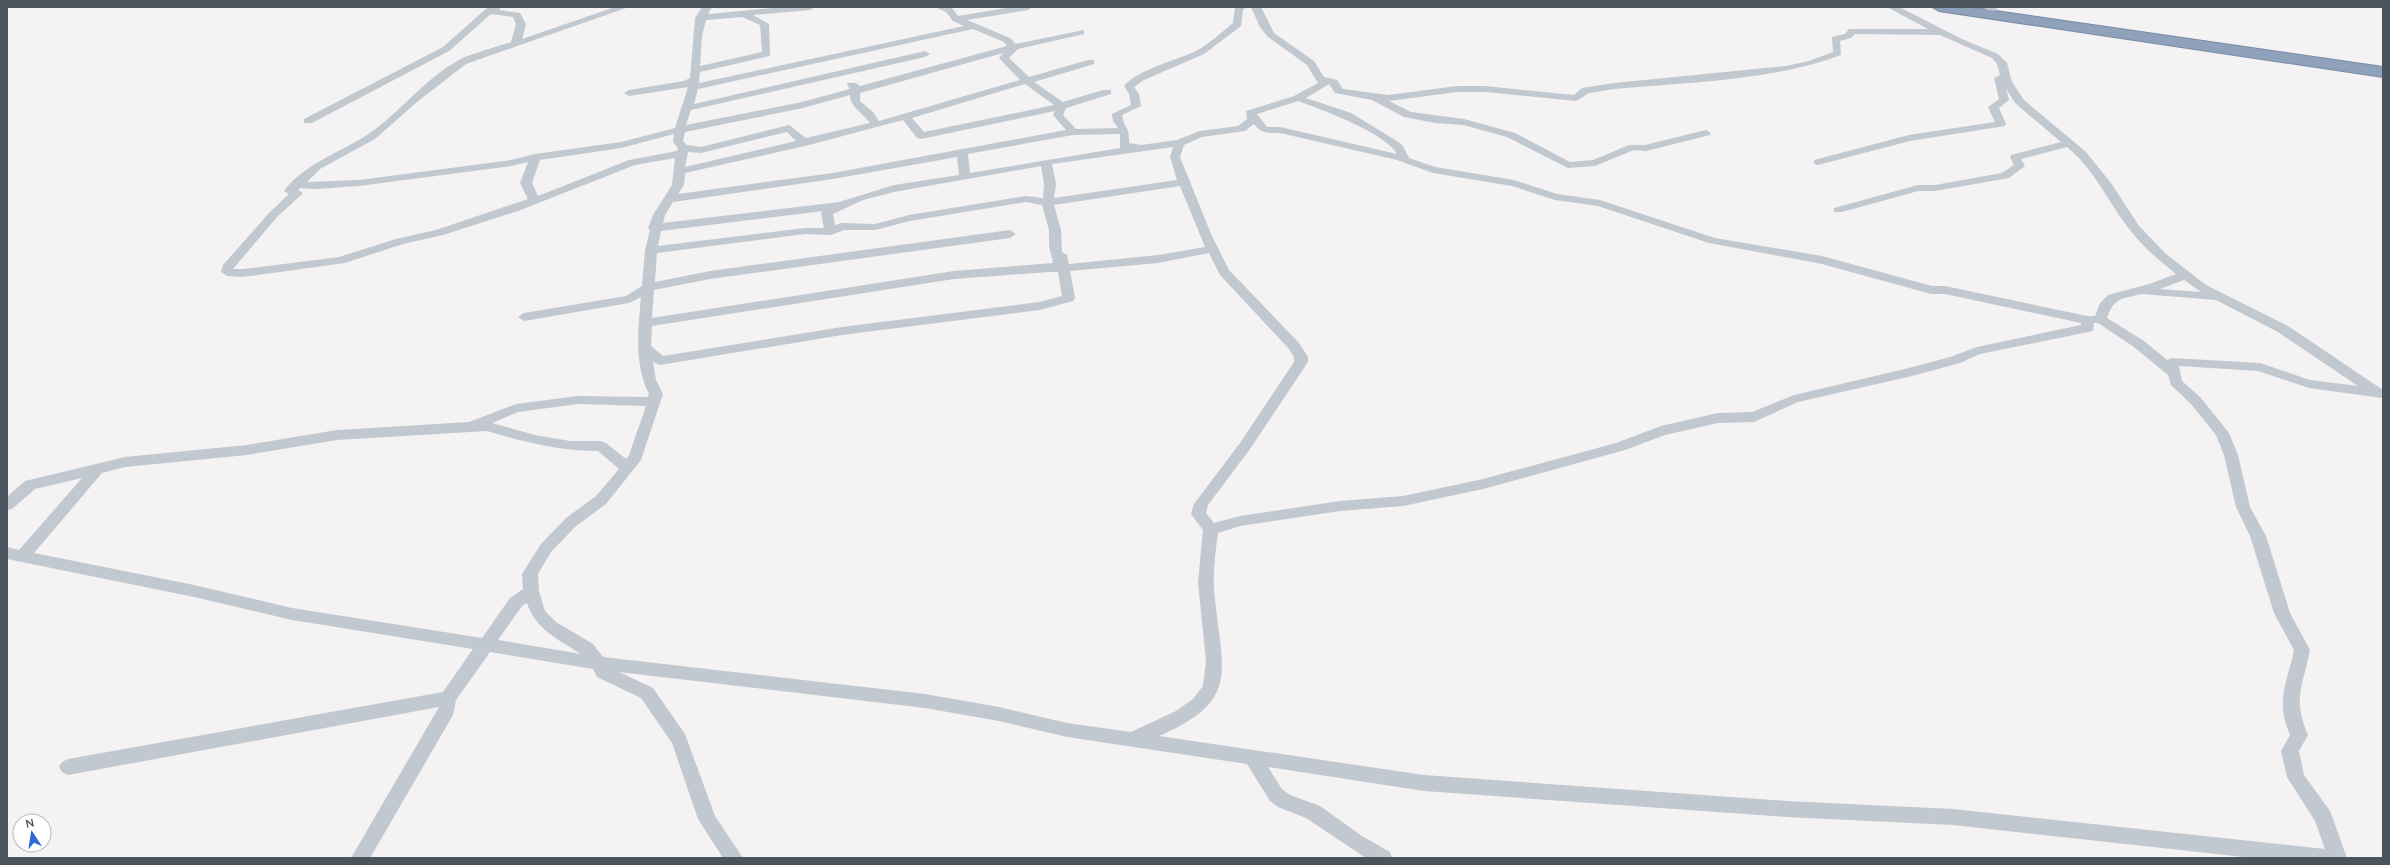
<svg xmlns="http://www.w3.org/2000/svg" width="2390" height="865" viewBox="0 0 2390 865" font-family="Lato,sans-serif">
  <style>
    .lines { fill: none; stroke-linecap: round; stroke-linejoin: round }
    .highway-casing { stroke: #7a8ca7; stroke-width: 2 }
    .street { fill: #c1c8cf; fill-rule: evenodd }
    .highway { fill: #8fa1bb; fill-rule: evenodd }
  </style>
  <rect width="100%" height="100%" fill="#f4f2f2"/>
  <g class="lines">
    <defs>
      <polygon id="highway" points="1932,7 1968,7 2383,67 2383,77 1939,11"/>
    </defs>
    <use href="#highway" class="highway-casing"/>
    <g class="street">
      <path d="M488,7H501L499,10L520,13L526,24L522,39L615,7H629L466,64L417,102L375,139L320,169L307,182L359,180L511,160L535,154L621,142L675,128L688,87L629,96L624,93L629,90L684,81L690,78L695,18L702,7H712L708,14L783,7H815L810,10L753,15L769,24L770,56L700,72L699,83L964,26L953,21L946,12L935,7L952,8L958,16L1012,7H1033L1028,10L967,20L1010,38L1016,44L1084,30V34L1018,49L1009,58L1029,77L1088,60H1094V64L1034,82L1063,102L1103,90H1111V94L1066,108L1063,115L1076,129L1118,128L1113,121L1112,114L1131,105L1129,94L1124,86C1137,70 1177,60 1196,51C1209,44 1222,32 1233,23L1235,7H1246L1243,10L1241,26L1204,54L1144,80L1134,87L1139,94L1141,106L1122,115C1124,128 1130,127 1129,143L1141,145L1177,140L1200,131L1238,126L1247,119L1246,111L1294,96L1318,83L1307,65L1268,37L1260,27L1251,7H1261L1274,33L1314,61L1324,77L1337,80L1343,89L1388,95L1457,86H1485L1574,95L1582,88L1614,83L1786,66L1809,61L1833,52L1832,37L1845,34L1849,29H1928L1887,7H1899L1962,39L1998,54L2007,63L2012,82L2024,100L2086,152L2111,183L2139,226L2166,254L2206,285L2288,326L2383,390L2382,398L2309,388L2258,371L2179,366L2182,381L2201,398L2229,433L2238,455L2250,507L2266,536L2290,613L2310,650C2303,687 2292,697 2308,735L2299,751L2304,775L2330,811L2347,858H2253L1953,825L1787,817L1424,791L1268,767L1282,789L1290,795L1320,806L1362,836L1390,852L1392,858H1366L1306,818L1278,807L1270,801L1247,764L1067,737L999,721L925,708L619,672L653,688L685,734L715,816L743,858H723L698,819L672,743L641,698L597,677L593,669L490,652L456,700L453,715L370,858H351L439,707L68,775L62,772L59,767L62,762L68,759L443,692L473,649L292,620L194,597L7,559V547L19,550L82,478L35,489L12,509L7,510V497L25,481L125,457L247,445L337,430L469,422L516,404L578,396L648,397L649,394C634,364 638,330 641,297L629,303L524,321L518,317L524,313L626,296L642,286L645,250L650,230L648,228L653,215L672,185L675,158L635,165L518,211L443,235L403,244L345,263L243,277L227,276L221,272L223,265L269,213L289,194L284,191C304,164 339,153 367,135C399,114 424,79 459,60C475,52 495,48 511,42L516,24L513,17L491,14L449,51L312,123H304V119L443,47ZM742,17L760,25L762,52L700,66L702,36L706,20ZM973,29L1004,42L1007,46L860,86L856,83H848L847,85L850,89L802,102L686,125L691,110L925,57L930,54L925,51L694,104L698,89ZM1855,34L1940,35L1992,58L1997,64L2000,75L1994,78L1999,99L1988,107L1995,122L1909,135L1814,160V164L1818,165L1910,141L2005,126L2006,124L1999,108L2009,100L2006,89L2016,104L2061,142L2011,155L2010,157L2014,165L2002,173L1935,185H1918L1834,208V212H1842L1918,191H1935L2009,178L2025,166L2021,159L2067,147C2095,170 2108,202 2130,230C2143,247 2160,261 2176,274L2149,284L2108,295L2100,303L2095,316H2087L1945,286H1932L1822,256L1715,238L1600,200L1557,194L1514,180L1435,167L1409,158L1403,146L1397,141L1351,113L1306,98L1329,84L1335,93L1372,100L1404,117L1435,123L1463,125L1507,137L1568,168L1595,166L1634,150L1646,151L1710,135L1711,133L1706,130L1645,145H1629L1593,160L1570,162L1515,133L1464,119L1411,112L1389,101L1457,92H1485L1576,101L1589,93L1614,89C1687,82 1773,81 1841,55L1840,41L1851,38ZM1003,53L999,58L1020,80L879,121L873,112L860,101V93ZM1025,84L1054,105L924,132L912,118ZM850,95C850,107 863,113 870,123L806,138L789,125L701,147L687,145L683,141L685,132L803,108ZM1298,101C1320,109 1386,133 1397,154L1280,127H1267L1257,114ZM1055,111L1053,115L1066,130L833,173L678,194L684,185L685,173L805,146L903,120L917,138L921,139ZM1254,124C1262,134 1267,133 1280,133L1397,160L1433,173L1512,186L1555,200L1598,206L1709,243L1822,264L1931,294H1945L2081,323V325L1977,347L1950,357L1905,369L1794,395L1752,412L1718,413L1661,426L1616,443L1483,479L1403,496L1340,501L1240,516L1214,523L1206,513L1208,505L1250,449L1308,362V357L1299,343L1229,270L1211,234L1180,157L1184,145L1202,137L1245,131ZM787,132L796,141L685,167L688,152L701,153ZM674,134L673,142L678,148L677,151L629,160L538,196L532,183L540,160L621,148ZM1120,134V148L970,173L968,154L1073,135ZM1173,147L1170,157L1177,180L1054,198L1056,184L1052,164ZM957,157L959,175L894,185L839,202L663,223L665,215L673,202L833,179ZM528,162L520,183L528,199L436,230L396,239L339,257L243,269H233L277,217L301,195L303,193L298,190L300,188L316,189L359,186L511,166ZM1041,166L1044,184L1043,198L1026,196L909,215L875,224L842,223L835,225L833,214L863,200L894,192ZM1180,186L1205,247L1158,255L1069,264L1067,255L1062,252L1061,230L1054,205ZM1026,202L1042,205L1049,230V246L1053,263L954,271L652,318L654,290L710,279L1010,238L1016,234L1010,230L710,271L655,282L657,253L805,234L831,235L844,230H875L910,221ZM823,211L821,213L824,228H805L658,246L661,231ZM1209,253L1220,275L1289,349L1294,357V362L1240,443L1194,504L1191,514L1203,530L1198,582L1206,661L1203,686L1193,699L1176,711L1131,732L1067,723L999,707L925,694L603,657L593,644L556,622L545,611L539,591L538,574L551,552L576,526L606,504L641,460L663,394L656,380L653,362L660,365L842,335L1040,310L1073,301L1075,298L1070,271L1158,263ZM1049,272H1058L1062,296L1039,302L842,327L663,356L651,346L652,326L954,279ZM2184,280L2201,292L2160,289ZM2142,294L2216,300L2278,332L2358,386L2310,380L2260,363L2172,358L2167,360L2144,341L2107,318C2114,297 2122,299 2142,294ZM2094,323H2098L2134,347L2168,375L2171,385L2191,404L2216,435L2224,455L2236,507L2250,536L2274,613L2294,650C2287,685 2275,699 2290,735L2281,751L2287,777L2315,821L2325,849L1953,809L1787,801L1424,775L1159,736C1239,701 1223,674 1215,600C1212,577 1215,555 1218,533L1240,526L1340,511L1403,506L1483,489L1625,450L1665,435L1718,423L1754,422L1798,402L1912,376L1960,363L1980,354L2093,331ZM578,404L646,406L629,455L626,459L606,443L601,441H570L535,435L492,423L518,412ZM487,431C524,442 559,451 598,451L619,469L596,496L566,518L541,544L522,574L523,589L510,598L482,638L292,608L194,585L34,553L102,473L125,467L247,455L337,440ZM527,603C535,629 559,640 581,654L498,640L522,606Z"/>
      <polygon points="1988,7 1998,7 1991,16 1988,17 1983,14"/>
    </g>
    <use href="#highway" class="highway"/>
  </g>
  <rect width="2390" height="865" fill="none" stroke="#4b535d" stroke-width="16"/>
  <g transform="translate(32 833) rotate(348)"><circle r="19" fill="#ffffff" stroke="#b7babe"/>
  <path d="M0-3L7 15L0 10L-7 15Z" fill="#2d68d3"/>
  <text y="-6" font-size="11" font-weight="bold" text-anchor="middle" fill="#4b535d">N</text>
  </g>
</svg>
